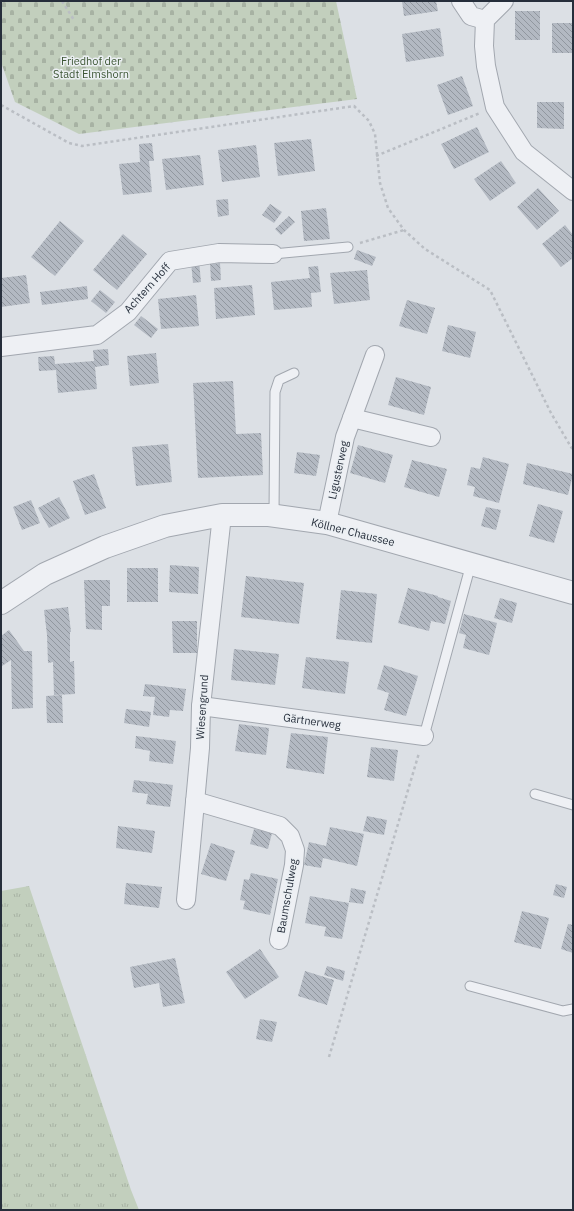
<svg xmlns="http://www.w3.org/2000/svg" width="574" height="1211" viewBox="0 0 574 1211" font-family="'IBM Plex Sans',sans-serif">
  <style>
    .grass { fill: url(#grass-tufts) }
    .cemetery { fill: url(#cemetery-stones) }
    .building { fill: url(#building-back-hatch) }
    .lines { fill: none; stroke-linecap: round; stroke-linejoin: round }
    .service-casing { stroke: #a2a7af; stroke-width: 11 }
    .minor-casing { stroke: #a2a7af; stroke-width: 20 }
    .tertiary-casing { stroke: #a2a7af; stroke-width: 24 }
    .path { stroke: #babec4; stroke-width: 2.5; stroke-dasharray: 3 3; stroke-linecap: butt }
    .service { stroke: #eef0f4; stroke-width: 9 }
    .minor { stroke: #eef0f4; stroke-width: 18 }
    .tertiary { stroke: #eef0f4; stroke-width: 22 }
    .labels { text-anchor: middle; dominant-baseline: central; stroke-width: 3; stroke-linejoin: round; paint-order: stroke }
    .park-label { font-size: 11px; fill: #3c5634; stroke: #ebeff3 }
    .street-label { font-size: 11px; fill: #262e3b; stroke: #ebeff3 }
  </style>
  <defs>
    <pattern id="grass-tufts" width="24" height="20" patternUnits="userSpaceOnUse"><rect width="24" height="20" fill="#c2cfbd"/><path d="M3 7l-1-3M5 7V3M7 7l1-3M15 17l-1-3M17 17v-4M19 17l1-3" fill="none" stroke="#a7b2a3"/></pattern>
    <pattern id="cemetery-stones" width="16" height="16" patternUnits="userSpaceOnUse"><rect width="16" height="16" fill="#c2cfbd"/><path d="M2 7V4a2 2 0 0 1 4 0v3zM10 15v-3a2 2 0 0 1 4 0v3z" fill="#a7b2a3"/></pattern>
    <pattern id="building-back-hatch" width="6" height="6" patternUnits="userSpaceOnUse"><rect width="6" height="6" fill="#b3b9c2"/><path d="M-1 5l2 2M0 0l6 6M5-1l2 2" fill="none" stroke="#91979f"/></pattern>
  </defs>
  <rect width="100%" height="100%" fill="#dce0e5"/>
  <polygon class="grass" points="29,886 131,1190 139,1210 1,1210 1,891"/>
  <polygon class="cemetery" points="1,1 336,1 357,99 79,134 15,102 1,62"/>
  <g class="building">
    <polygon points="402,1 436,1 438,11 404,16"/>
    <rect x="515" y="11" width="25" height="29"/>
    <rect x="552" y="23" width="21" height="30"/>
    <polygon points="440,28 444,56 406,62 402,34"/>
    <polygon points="462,76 473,106 448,115 437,85"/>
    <polygon points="537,102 564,102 564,129 537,128"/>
    <polygon points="477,127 489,152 454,169 441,144"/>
    <polygon points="311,139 315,171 278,176 274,143"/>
    <polygon points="152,143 154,161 149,161 152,192 123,195 119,164 140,162 139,144"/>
    <polygon points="256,145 260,177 222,182 218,150"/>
    <polygon points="200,155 204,185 166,190 162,159"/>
    <polygon points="501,161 516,183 490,201 474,179"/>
    <polygon points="538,188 559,211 537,230 517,207"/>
    <polygon points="228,199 229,215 218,217 216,200"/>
    <polygon points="270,204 282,212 274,223 262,215"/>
    <polygon points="326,208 330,239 304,241 301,211"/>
    <polygon points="289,216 295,222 281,235 275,229"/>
    <polygon points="60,221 84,241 55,276 31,257"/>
    <polygon points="565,225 573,235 573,258 561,267 542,244"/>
    <polygon points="123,234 147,254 117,290 93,270"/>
    <polygon points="357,250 376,257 372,266 354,259"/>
    <polygon points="199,261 201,282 193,283 191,262"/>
    <polygon points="220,263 221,280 211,281 210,264"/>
    <polygon points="318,266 321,292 311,293 312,307 274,310 271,282 310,278 308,267"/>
    <polygon points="367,270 370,300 334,304 330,273"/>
    <polygon points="26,275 30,303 1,307 1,278"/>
    <polygon points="252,285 255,315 216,319 214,288"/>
    <polygon points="87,286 88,299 42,305 40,292"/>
    <polygon points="100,290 115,302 106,313 91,301"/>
    <polygon points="196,295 199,326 161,329 158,299"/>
    <polygon points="407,300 435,308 427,334 399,326"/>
    <polygon points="141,316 158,329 151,338 134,325"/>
    <polygon points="448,325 476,332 470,358 442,351"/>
    <polygon points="108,349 109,365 95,367 97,389 58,393 56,370 39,371 38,357 54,356 55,364 94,361 93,350"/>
    <polygon points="156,353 159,383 130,386 127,356"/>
    <polygon points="396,377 431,387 424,415 388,405"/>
    <polygon points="233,381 236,434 261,433 263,475 198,478 193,383"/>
    <polygon points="168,444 172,482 136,486 132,447"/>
    <polygon points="358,445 393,455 385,483 350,473"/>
    <polygon points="297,452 320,455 316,476 294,473"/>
    <polygon points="483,457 509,464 499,503 473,496 475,487 467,485 471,467 480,469"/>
    <polygon points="412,460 447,469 439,497 404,487"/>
    <polygon points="527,463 573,474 568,495 523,484"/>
    <polygon points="94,474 106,508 85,515 73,481"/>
    <polygon points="59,497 70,518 49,528 38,508"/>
    <polygon points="31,500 40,523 22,530 13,507"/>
    <polygon points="538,504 563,511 554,543 529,536"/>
    <polygon points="486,507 501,510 496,530 481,526"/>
    <polygon points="170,565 199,567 198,594 169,592"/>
    <rect x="127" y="568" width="31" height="34"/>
    <polygon points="246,576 304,583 299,624 241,617"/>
    <polygon points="84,580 110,580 110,606 102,606 102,630 86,629"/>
    <polygon points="408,588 438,596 438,597 451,601 445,624 431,621 429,631 398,623"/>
    <polygon points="341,590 377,594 372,643 336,639"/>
    <polygon points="500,598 517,603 512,623 494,618"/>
    <polygon points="68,607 71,632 70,632 70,662 74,661 75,694 54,695 53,662 48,663 47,635 44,610"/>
    <polygon points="464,614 497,623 489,655 463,648 466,635 459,633"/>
    <polygon points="172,621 197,621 197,653 173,653"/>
    <polygon points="9,630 24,651 32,651 33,708 12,709 11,660 2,666 1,665 1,636"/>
    <polygon points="234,649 279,654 275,685 231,680"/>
    <polygon points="306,657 349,662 345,694 302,688"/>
    <polygon points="384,665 418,676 406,716 384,710 389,693 377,689"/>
    <polygon points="145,684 186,689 183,711 170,710 169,717 153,715 155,697 143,696"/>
    <polygon points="62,695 63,723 47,723 46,696"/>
    <polygon points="126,709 151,712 149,727 124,723"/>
    <polygon points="239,724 269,728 266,755 235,751"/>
    <polygon points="291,733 328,737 324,774 286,768"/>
    <polygon points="136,736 176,741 173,764 149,761 150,751 135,748"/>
    <polygon points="371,747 398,750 394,781 367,777"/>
    <polygon points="134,780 173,785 170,807 146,804 148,794 132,792"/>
    <polygon points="367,816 387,820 384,835 363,831"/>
    <polygon points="118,826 155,831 152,853 116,848"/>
    <polygon points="330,827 364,834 357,866 323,858 321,868 304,865 309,842 326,846"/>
    <polygon points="254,829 272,833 268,849 250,844"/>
    <polygon points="211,843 235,851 226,881 201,874"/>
    <polygon points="251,873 278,879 270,915 243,909 245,901 240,900 244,879 249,880"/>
    <polygon points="126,883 162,887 159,908 124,904"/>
    <polygon points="556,884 567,887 564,898 553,895"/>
    <polygon points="351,888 366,891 363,904 349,902"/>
    <polygon points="310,896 349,903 342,939 324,936 326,927 305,923"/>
    <polygon points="522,911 549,918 541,949 514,942"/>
    <polygon points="568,924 573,925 573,953 561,949"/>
    <polygon points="260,949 279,977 245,999 226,972"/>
    <polygon points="175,958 185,1003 163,1007 159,983 134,988 130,967"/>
    <polygon points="327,966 345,971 343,981 324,975"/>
    <polygon points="305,971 334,980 327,1005 298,996"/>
    <polygon points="260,1019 277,1022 272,1042 256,1039"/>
  </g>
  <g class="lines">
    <defs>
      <g id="service">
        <polyline points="273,254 348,247"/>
        <polyline points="274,515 275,392 279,380 294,373"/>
        <polyline points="424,736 471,564"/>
        <polyline points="535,794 573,805"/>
        <polyline points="470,986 563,1011 573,1009"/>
      </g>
      <g id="minor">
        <polyline points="461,1 471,16 485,20"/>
        <polyline points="504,1 485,20 484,46 486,66 495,107 524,152 573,191"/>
        <polyline points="1,347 97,335 128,312 170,261 219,253 273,254"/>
        <polyline points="352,418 375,355"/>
        <polyline points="327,523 345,437 352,418 431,437"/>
        <polyline points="201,706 424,736"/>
        <polyline points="195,801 280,826 290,836 295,850 294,865 279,940"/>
        <polyline points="186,900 200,748 201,706 222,515"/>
      </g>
      <polyline id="tertiary" points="1,603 45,574 105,547 165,526 222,515 269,515 327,523 573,593"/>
    </defs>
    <use href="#service" class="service-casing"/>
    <use href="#minor" class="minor-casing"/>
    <use href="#tertiary" class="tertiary-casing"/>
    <g class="path">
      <polyline points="62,1 74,20"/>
      <polyline points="1,105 69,143 82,146 354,106 369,121 375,134 380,183 388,208 404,230 425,249 490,290 551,413 571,447 573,449"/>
      <polyline points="376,156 480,113"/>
      <polyline points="360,243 404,230"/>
      <polyline points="329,1057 419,753"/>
    </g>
    <use href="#service" class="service"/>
    <use href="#minor" class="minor"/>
    <use href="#tertiary" class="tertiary"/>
  </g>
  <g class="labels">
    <g class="park-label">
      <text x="91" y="61">Friedhof der<tspan x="91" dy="13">Stadt Elmshorn</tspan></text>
    </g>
    <g class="street-label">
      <text transform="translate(147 288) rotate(-48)">Achtern Hoff</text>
      <text transform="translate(338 470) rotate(-78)">Ligusterweg</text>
      <text transform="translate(353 532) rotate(14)">Köllner Chaussee</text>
      <text transform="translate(202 707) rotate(-86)">Wiesengrund</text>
      <text transform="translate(312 721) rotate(8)">Gärtnerweg</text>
      <text transform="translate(287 896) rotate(-80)">Baumschulweg</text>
    </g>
  </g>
  <rect width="574" height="1211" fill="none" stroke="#262e3b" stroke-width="4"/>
</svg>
